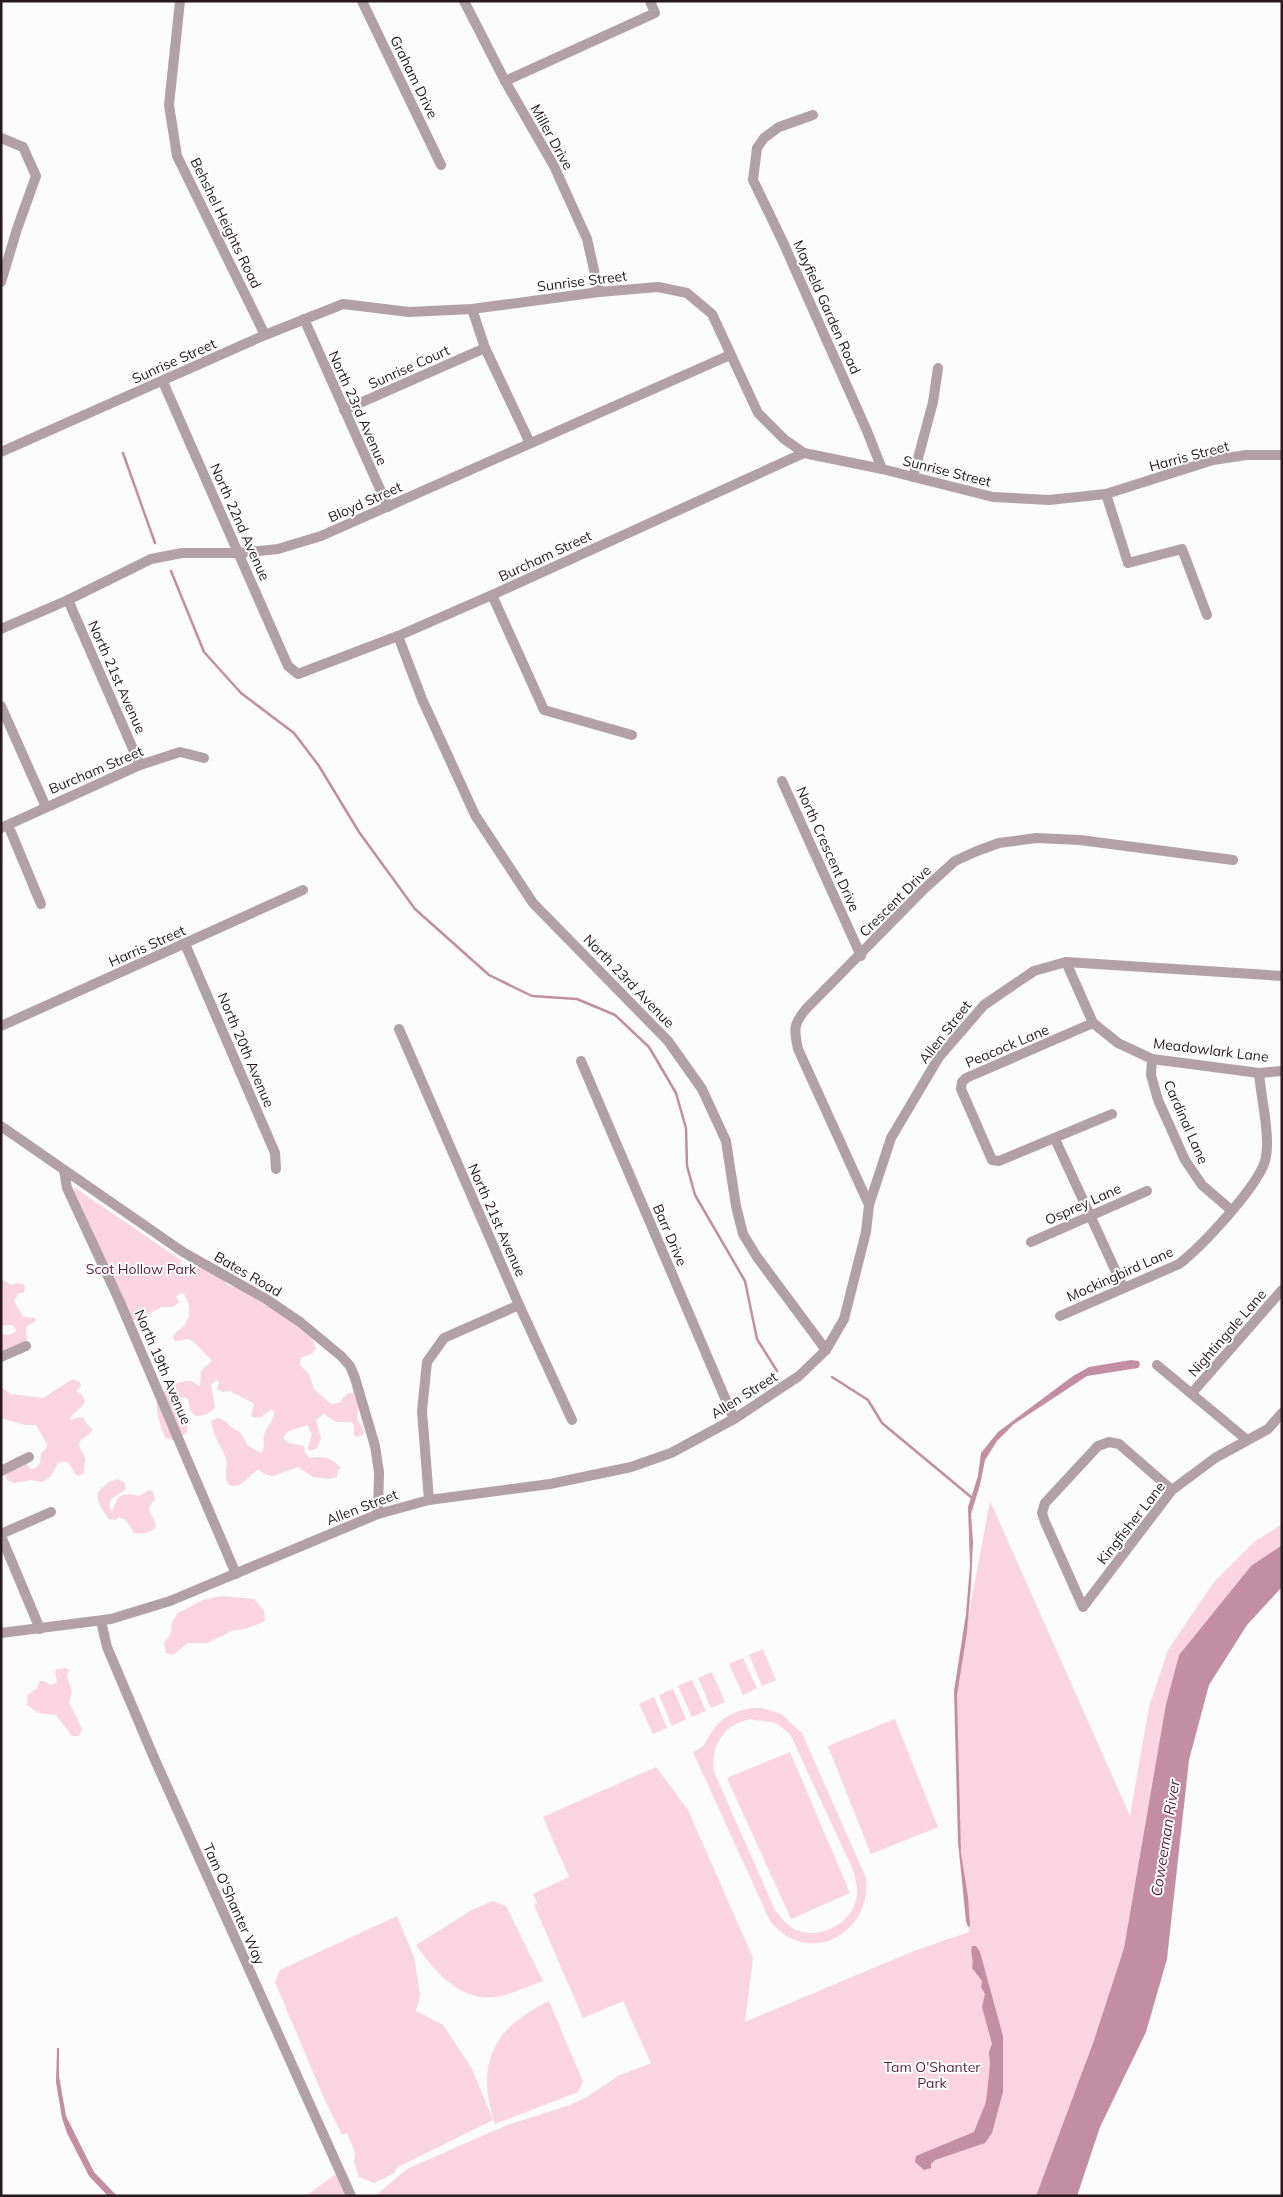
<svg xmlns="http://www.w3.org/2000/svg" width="1283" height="2197" viewBox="0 0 1283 2197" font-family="Mulish,sans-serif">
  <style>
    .green { fill: #fbd4e1; fill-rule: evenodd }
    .water { fill: #c38ea1 }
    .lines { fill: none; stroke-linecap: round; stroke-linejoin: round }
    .stream { stroke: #c38ea1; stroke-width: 2.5 }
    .minor { stroke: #b1a0a6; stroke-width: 10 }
    .labels { text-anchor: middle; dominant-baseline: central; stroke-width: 4; stroke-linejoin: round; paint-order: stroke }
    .street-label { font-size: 14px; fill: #27191e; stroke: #fff }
    .park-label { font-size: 14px; fill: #5d1d3b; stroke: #fff }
    .water-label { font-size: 15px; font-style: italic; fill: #5c1c3a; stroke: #fff }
  </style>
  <rect width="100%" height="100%" fill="#fcfcfc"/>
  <g class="green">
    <path d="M74,1187L182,1261L180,1264C191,1269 200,1265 208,1268C220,1272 222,1280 229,1286L248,1288L264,1305L274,1307L312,1338L316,1349L311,1354L301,1358L300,1365L309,1374L314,1389L331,1404L339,1403L348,1393H355L359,1404L357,1419L364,1431L363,1435L357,1437L354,1435V1425L351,1422H336L324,1414L316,1420L321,1439L317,1448L310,1451L308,1448L312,1434L307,1425L287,1432L283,1438L289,1443L304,1446L305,1453L310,1458C322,1455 333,1458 341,1468L338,1470L337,1477L330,1479L313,1477L298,1467L273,1476L267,1475L258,1470C247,1475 243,1490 229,1485C222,1476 229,1468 226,1458C221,1446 213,1435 211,1421L218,1418C229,1421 232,1430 240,1432L248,1446L261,1453C266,1447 263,1443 264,1436C266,1427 274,1421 274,1412L272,1409L261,1417L254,1418L251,1415L254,1405L251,1402L230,1391L223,1392L217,1389L219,1382L216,1380L211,1385L215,1407C211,1414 203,1416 195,1416L190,1410L188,1399L185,1397L179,1400L176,1410L179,1417L187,1425V1432L176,1441L166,1438C161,1432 155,1407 157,1400C161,1390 179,1380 190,1381C194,1381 196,1385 200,1386L201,1371L212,1361L197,1345L189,1339L175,1341L173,1338C175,1331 183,1329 186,1323C192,1314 190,1299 182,1293L176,1296L179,1302L173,1307H162L137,1320H130L74,1191Z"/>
    <path d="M1,1279L11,1285L18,1283L25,1285L24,1292L18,1294L14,1301L23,1317L35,1318V1321L26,1327L27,1342L1,1353V1334L10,1335L16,1331C14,1323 8,1325 1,1326Z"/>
    <path d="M73,1379L80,1382L81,1386L76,1391L82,1395L85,1401C82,1410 72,1411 70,1420L81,1417L84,1418L85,1422L93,1430L80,1441L79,1445L85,1458L84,1473L78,1476C72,1472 72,1464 65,1461L58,1463L51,1476L42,1482L31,1480L14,1483L7,1480L4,1473L7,1463L18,1456L26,1462L30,1469H34L40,1464L41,1453L47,1448V1444L36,1425H25L1,1418V1387L11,1394L43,1398Z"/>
    <path d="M117,1479L124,1482L126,1489L111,1499L109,1506L112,1512C117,1497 120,1491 139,1496L149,1490L153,1492L155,1500C143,1510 153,1513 156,1526C151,1533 142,1535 134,1533L126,1520L119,1517L116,1520L109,1519C103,1511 96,1502 98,1492L109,1482Z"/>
    <polygon points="990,1501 1130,1816 1149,1707 1168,1650 1214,1582 1254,1542 1282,1524 1282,1545 1251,1566 1179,1655 1166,1704 1124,1948 1093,2043 1036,2196 375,2196 407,2169 507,2125 570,2105 587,2097 618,2076 651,2063 623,2001 583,2018 534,1905 537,1903 533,1894 569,1877 543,1817 656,1767 688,1810 753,1958 745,2022 914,1951 969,1932 961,1859 955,1704 958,1672"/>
    <polygon points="222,1596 254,1599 264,1610 265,1621 248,1628 231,1631 208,1643 188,1643 173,1655 166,1653 164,1643 171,1634 172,1622 178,1613 203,1600"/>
    <polygon points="763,1649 776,1680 762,1686 749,1655"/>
    <polygon points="743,1658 757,1688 743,1695 729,1664"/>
    <polygon points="65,1668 69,1670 67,1677 72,1691 69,1702 82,1729 79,1736 72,1736 56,1715 39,1713 27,1705 28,1695 37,1688 40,1681 44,1681 51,1685 57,1682 55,1672 57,1669"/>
    <polygon points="712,1672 725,1702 711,1708 698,1678"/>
    <polygon points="692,1680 706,1711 692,1717 678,1686"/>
    <polygon points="673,1689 686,1719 672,1726 659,1695"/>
    <polygon points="654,1697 667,1728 653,1734 639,1704"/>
    <path d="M751,1708H762L781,1714L802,1733L866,1878C872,1935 807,1968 770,1921L693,1752C706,1746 704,1744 711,1733C720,1718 735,1711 751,1708ZM750,1719L776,1723L790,1734L854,1872C855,1880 858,1888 857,1895C853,1924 819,1941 794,1929C786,1924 780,1917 775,1910L714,1772C710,1745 724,1725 750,1719Z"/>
    <polygon points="895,1719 938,1827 871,1854 828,1746"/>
    <polygon points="790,1752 850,1893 791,1919 727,1778"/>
    <path d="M492,1901L506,1906L543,1981C525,1987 501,2000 482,1997C453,1994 432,1967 416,1945L472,1910Z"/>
    <polygon points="397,1916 414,1957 420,1995 416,2011 443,2025 472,2069 493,2120 398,2167 393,2174 374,2183 359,2177 354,2162 355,2153 347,2133 342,2135 324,2098 275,1982 280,1970"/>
    <path d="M549,2001L583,2082L578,2092L495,2124C475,2063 493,2028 549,2001Z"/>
    <polygon points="344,2168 356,2196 306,2196"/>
  </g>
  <g class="water">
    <polygon points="1131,1360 1139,1361 1140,1365 1138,1368 1087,1376 1014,1424 997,1441 985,1460 980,1485 971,1514 973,1542 971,1585 967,1632 957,1695 961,1853 968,1897 970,1926 968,1927 966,1921 958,1842 954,1691 966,1614 970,1565 968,1507 978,1476 981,1453 998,1432 1073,1376 1089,1367"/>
    <polygon points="1282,1545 1282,1587 1247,1625 1209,1685 1189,1760 1167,1959 1146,2032 1100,2127 1077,2196 1036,2196 1093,2043 1124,1948 1166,1704 1179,1655 1251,1566"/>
    <path d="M972,1946H976L980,1952L1003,2036V2092L992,2133L985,2143L935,2160L931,2164V2168L924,2170L915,2162L916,2156L974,2132L986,2102L990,2064L989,2052L992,2044L982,2007L985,1994L981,1987L982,1981L972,1968C974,1960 970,1953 972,1946Z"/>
    <polygon points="57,2048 59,2048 59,2076 66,2116 94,2172 117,2196 108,2196 89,2176 67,2133 62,2118 56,2082"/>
  </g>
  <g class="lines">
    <g class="stream">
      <polyline points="123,453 155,543"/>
      <polyline points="171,571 204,652 241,693 294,733 319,766 359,832 415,909 489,975 532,996 577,999 615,1015 649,1047 676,1093 686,1128 687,1166 695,1195 745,1281 757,1339 777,1371"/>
      <polyline points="832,1377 868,1400 882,1423 971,1497"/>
    </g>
    <g class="minor">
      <polyline points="180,1 169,105 177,156 265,335"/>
      <polyline points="362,1 441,165"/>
      <polyline points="464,1 505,81 554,166 587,239 599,292"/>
      <polyline points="505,81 655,13 650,1"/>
      <polyline points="813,115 779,127 764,138 757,148 753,180 782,240 867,431 882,469"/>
      <polyline points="1,138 23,147 36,176 17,229 1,282"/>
      <polyline points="472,309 485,348 530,443"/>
      <polyline points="304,319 388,507"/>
      <polyline points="163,382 288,666 298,674 398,636 492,595 804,453"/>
      <polyline points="344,410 485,348"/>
      <polyline points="1,452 265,335 343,304 409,312 472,309 599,292 658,287 687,293 712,314 758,413 784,439 804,453 882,469 993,497 1049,500 1106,494 1213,460 1246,455 1282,455"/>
      <polyline points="913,477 933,402 938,368"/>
      <polyline points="1106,494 1128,563 1182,549 1207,615"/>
      <polyline points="492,595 544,710 632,735"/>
      <polyline points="68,600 140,765"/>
      <polyline points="1,629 68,600 151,559 182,553 239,553 278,549 321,536 730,355"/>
      <polyline points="398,636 422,699 475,815 533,903 668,1041 702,1089 726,1141 736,1206 743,1234 757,1257 826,1350"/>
      <polyline points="1,706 46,807"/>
      <polyline points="782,781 861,956"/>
      <polyline points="8,825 41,904"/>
      <polyline points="1,828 140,765 180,752 204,758"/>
      <polyline points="185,944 275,1153 276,1169"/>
      <polyline points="1066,962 1093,1023 1118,1043 1152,1059 1259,1073 1282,1071"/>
      <polyline points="1093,1023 966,1078 962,1082 961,1089 992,1160 999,1161 1112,1114"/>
      <polyline points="1,1026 303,890"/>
      <polyline points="399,1029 519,1305 572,1420"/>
      <polyline points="1152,1059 1151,1075 1158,1100 1185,1160 1202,1185 1231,1210"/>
      <polyline points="581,1061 734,1419"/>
      <polyline points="1,1126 183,1252 266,1299 300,1322 341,1356 350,1366 355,1378 375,1446 379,1472 378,1514"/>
      <polyline points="1055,1139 1123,1287"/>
      <polyline points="64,1171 67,1188 119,1300 236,1574"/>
      <path d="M869,1205L798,1049C794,1030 793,1024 806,1009L924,889L955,861L977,851L999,843L1036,838L1080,840L1233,860"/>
      <polyline points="1031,1242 1147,1191"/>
      <path d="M1060,1316L1179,1264C1201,1247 1262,1183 1266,1157C1270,1133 1261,1098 1259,1073"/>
      <polyline points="1,1357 26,1346"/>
      <polyline points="1157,1365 1247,1440"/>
      <polyline points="1192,1393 1282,1290"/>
      <polyline points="1,1471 29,1457"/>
      <polyline points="1172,1490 1119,1444 1109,1442 1098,1446 1045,1503 1042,1513 1045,1522 1083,1607 1172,1490 1215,1458 1268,1429 1282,1413"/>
      <polyline points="429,1500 422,1411 427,1362 444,1338 519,1305"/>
      <polyline points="1,1534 51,1512"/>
      <polyline points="1,1536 40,1629"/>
      <polyline points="101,1621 107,1647 155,1760 351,2196"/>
      <polyline points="1,1633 111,1619 170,1601 378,1514 429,1500 550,1484 631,1467 671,1453 734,1419 799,1376 826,1350 844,1319 866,1232 869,1205 891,1138 939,1057 984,1005 1034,971 1066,962 1282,976"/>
    </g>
  </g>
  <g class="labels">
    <g class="street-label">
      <text transform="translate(414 77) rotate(64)">Graham Drive</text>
      <text transform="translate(552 137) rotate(61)">Miller Drive</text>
      <text transform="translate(226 223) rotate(64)">Behshel Heights Road</text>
      <text transform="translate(582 281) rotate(-7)">Sunrise Street</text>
      <text transform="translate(827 307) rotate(66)">Mayfield Garden Road</text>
      <text transform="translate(174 361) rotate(-24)">Sunrise Street</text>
      <text transform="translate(409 367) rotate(-24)">Sunrise Court</text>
      <text transform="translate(358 408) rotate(66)">North 23rd Avenue</text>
      <text transform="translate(1189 456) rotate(-15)">Harris Street</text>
      <text transform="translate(947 471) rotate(14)">Sunrise Street</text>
      <text transform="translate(365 502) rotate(-24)">Bloyd Street</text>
      <text transform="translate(240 522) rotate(66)">North 22nd Avenue</text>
      <text transform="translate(545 556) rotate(-25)">Burcham Street</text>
      <text transform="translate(117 677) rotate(66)">North 21st Avenue</text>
      <text transform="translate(96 770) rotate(-23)">Burcham Street</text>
      <text transform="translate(828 849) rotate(66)">North Crescent Drive</text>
      <text transform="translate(895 901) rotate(-45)">Crescent Drive</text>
      <text transform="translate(147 946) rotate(-24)">Harris Street</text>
      <text transform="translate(629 981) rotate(46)">North 23rd Avenue</text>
      <text transform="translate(945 1032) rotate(-52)">Allen Street</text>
      <text transform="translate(1007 1046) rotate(-23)">Peacock Lane</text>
      <text transform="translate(246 1050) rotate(67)">North 20th Avenue</text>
      <text transform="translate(1211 1050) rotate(7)">Meadowlark Lane</text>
      <text transform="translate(1186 1122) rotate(66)">Cardinal Lane</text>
      <text transform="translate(1083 1204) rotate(-24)">Osprey Lane</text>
      <text transform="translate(497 1220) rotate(66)">North 21st Avenue</text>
      <text transform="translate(670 1235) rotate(67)">Barr Drive</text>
      <text transform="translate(248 1274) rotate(30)">Bates Road</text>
      <text transform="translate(1120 1274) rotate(-24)">Mockingbird Lane</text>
      <text transform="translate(1227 1333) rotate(-49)">Nightingale Lane</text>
      <text transform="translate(163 1367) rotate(67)">North 19th Avenue</text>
      <text transform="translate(744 1395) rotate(-32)">Allen Street</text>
      <text transform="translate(362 1507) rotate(-21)">Allen Street</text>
      <text transform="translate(1131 1523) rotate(-52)">Kingfisher Lane</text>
      <text transform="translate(234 1904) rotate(66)">Tam O'Shanter Way</text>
    </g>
    <g class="park-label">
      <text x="141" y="1269">Scot Hollow Park</text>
      <text x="932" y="2067">Tam O'Shanter<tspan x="932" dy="16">Park</tspan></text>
    </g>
    <g class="water-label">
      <text transform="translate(1165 1838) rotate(-81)">Coweeman River</text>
    </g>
  </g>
  <rect width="1283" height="2197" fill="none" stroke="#27191e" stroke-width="5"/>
</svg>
